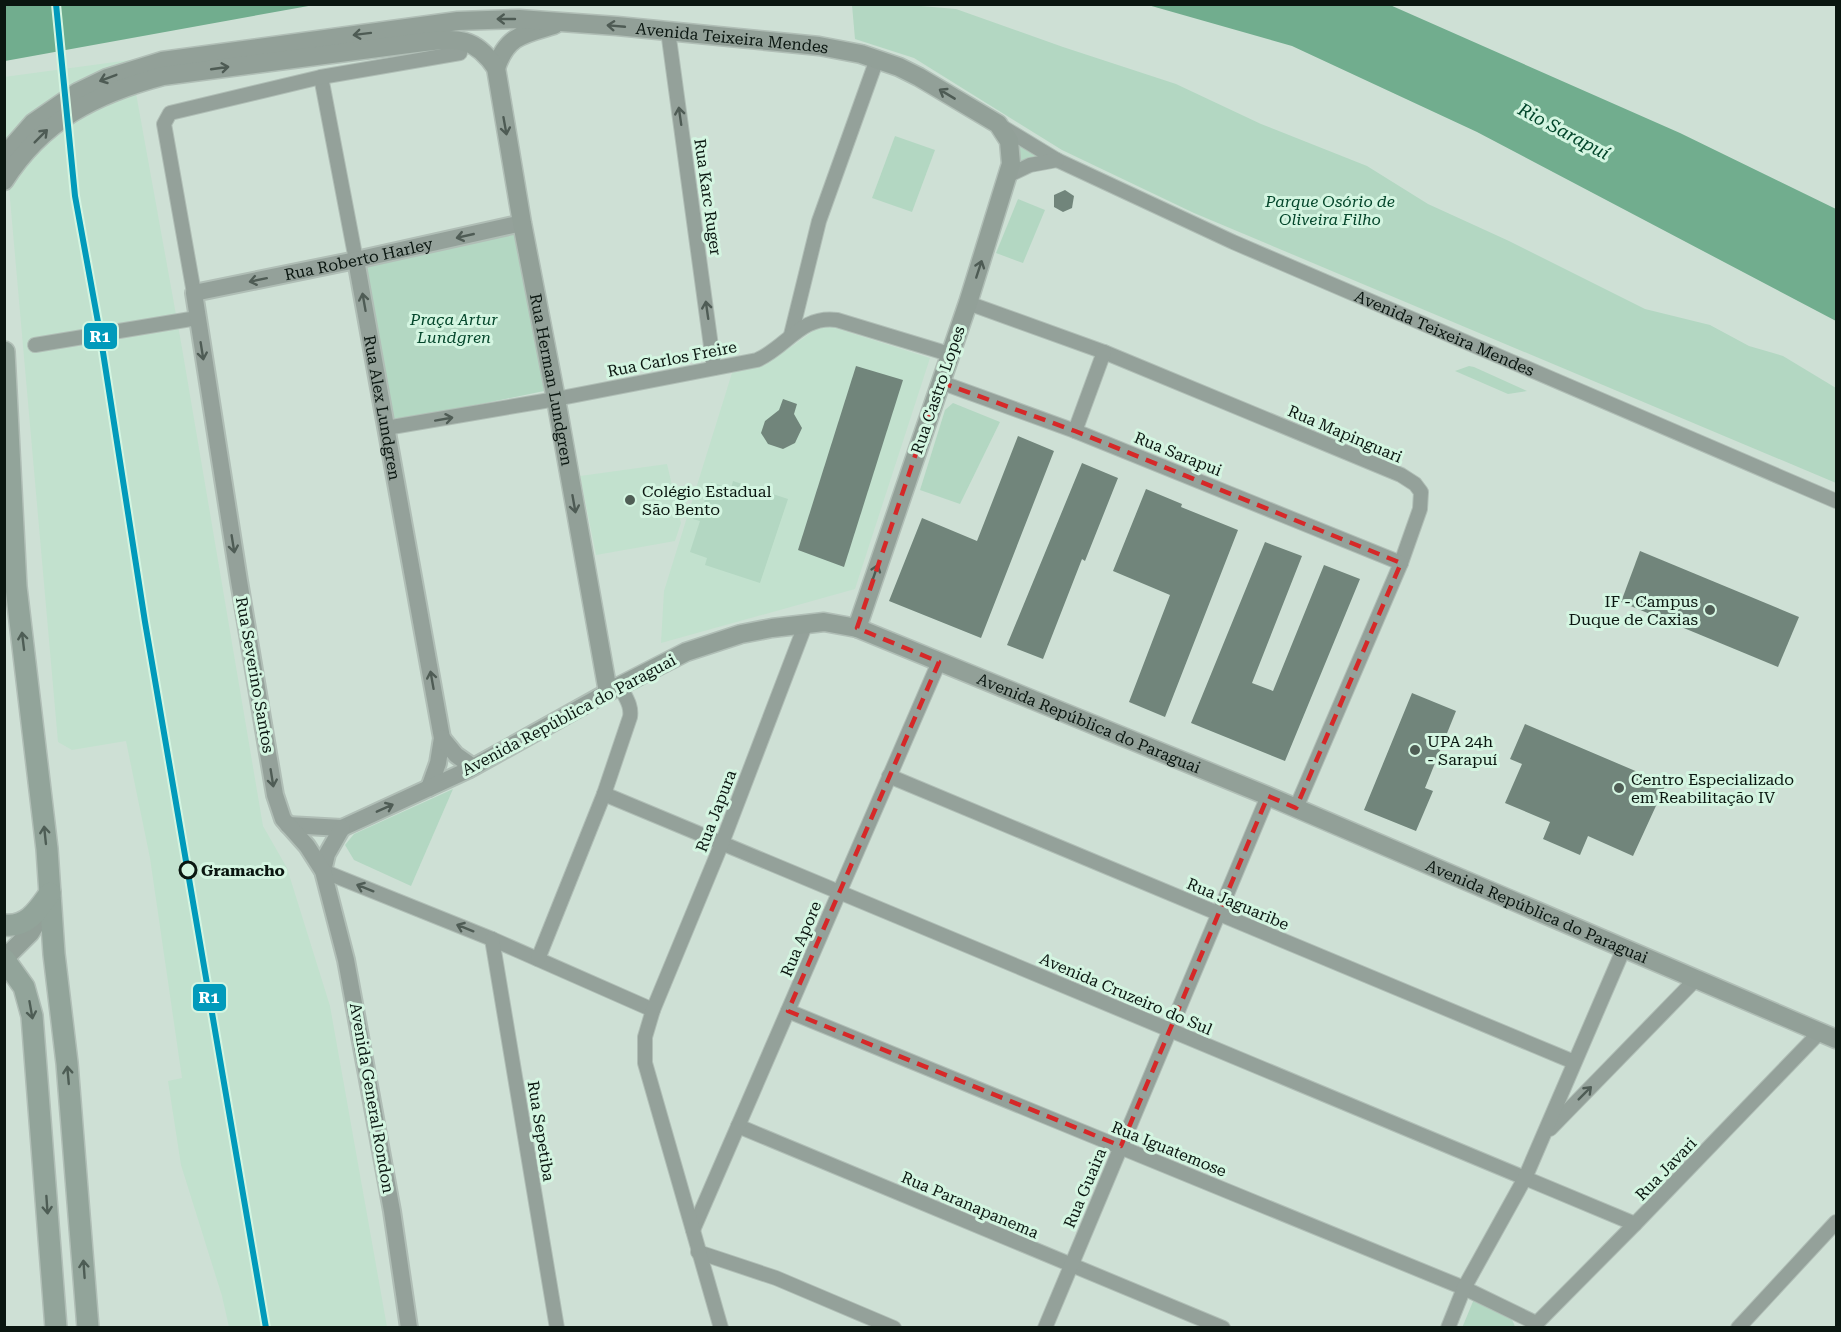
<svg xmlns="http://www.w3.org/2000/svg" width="1841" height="1332" viewBox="0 0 1841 1332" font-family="'Roboto Serif',serif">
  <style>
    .built { fill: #c2e1ce }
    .green { fill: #b3d7c2 }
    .water { fill: #71ad8e }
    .building { fill: #71857b }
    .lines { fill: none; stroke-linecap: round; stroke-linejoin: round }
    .minor-casing { stroke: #b0beb6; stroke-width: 16 }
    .tertiary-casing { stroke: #b0beb6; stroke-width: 20 }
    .secondary-casing { stroke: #b0beb6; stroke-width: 21 }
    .primary-casing { stroke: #b0beb6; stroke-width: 24 }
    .minor { stroke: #94a19a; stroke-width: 14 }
    .tertiary { stroke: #94a19a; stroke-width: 16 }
    .secondary { stroke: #92a098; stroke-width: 18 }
    .primary { stroke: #92a49a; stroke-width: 21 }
    .rail-1-casing { stroke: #d4f5e1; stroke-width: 10 }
    .rail-1 { stroke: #019abb; stroke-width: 6 }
    .oneway { stroke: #4e5b54 }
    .oneway2 { stroke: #4f5c55 }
    .oneway3 { stroke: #4e5d55 }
    .marked { fill: none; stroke: #d62828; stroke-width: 4.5; stroke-dasharray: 12 8; stroke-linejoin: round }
    .poi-dot { fill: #4f5d55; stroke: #d4f5e1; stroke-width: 2 }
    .stop-dot { fill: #d4f5e1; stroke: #0a1610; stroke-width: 3 }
    .labels { text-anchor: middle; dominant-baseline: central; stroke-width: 6; stroke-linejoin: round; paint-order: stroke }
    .street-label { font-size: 16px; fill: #0a1610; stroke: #d4f5e1 }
    .park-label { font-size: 16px; font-style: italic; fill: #04462b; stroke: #d4f5e1 }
    .poi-label { font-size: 16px; fill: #0a1610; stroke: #d4f5e1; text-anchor: start }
    .stop-label { font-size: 16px; font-weight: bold; fill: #0a1610; stroke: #d4f5e1; text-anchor: start }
    .water-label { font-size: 18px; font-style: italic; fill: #02452a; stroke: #d4f5e1 }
    .line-badge { stroke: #d4f5e1; stroke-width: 2 }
    .badge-label { font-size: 16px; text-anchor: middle; font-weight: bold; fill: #fff }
  </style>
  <rect width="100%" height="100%" fill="#cee0d5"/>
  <g class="built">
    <polygon points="130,60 182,348 263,826 287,868 330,1006 387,1327 229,1327 222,1296 181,1165 168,1081 182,1078 150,858 126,741 72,750 58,742 8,176 4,128 4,77"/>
    <polygon points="823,324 930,358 855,589 661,643 664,591 732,373 764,363 791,347"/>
    <polygon points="667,464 681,523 675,541 596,555 580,476"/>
  </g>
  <g class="green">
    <polygon points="909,5 956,9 1063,47 1176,84 1261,124 1367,166 1428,204 1509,241 1645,309 1710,325 1749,346 1783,356 1836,388 1836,483 1194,213 1062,150 914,58 855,39 852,5"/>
    <polygon points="895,136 935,150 912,212 872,198"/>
    <polygon points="1018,143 1040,157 1017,166"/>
    <polygon points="1018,199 1045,210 1023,263 996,253"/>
    <polygon points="516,231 544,391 393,422 363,265"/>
    <polygon points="1469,366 1474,367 1527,391 1508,394 1455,371"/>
    <polygon points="953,403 1000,422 960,504 920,490 945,410"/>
    <polygon points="733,481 788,499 760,583 705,565 707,558 690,552 700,521 693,519 697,506 702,508 711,482 731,489"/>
    <polygon points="453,789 411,886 354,860 345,845 354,834"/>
    <path d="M1474,1299C1488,1306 1512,1311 1515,1327L1462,1328Z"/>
  </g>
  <g class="water">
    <polygon points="5,4 314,4 314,5 5,61"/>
    <polygon points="1148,5 1390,5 1680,133 1836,209 1836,321 1477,132 1292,46"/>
  </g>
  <g class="building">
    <polygon points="1065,190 1074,196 1072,208 1063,212 1054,207 1054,195"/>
    <polygon points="856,366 903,380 844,567 798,550"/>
    <polygon points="783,399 797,404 794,414 802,428 795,443 783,449 768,444 761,433 765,421 779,410"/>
    <polygon points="1018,436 1054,451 981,638 889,601 922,518 977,541"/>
    <polygon points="1082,463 1118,478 1085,561 1082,559 1043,659 1007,645"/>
    <polygon points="1146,489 1182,504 1181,507 1238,530 1165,717 1129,702 1170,595 1113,571"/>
    <polygon points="1265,542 1302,556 1252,683 1273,691 1324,565 1360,579 1285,761 1191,723"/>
    <polygon points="1640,551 1799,617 1778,667 1621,602"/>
    <polygon points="1412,693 1456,711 1425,788 1433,791 1416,831 1364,810"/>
    <polygon points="1525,724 1666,784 1633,856 1588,836 1580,855 1543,839 1550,822 1505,803 1522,764 1510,759"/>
  </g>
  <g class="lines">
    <defs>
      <g id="minor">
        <polyline points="668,31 714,368"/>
        <polyline points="321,77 356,260"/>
        <path id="s1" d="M1001,126L1057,160L1233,242L1836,501"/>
        <polyline points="1009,175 1030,165 1057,160"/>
        <polyline points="194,293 164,124 170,113 321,77 460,53"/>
        <polyline points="968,303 1104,352 1401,475 1415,484 1421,492 1420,509 1401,563 1296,808"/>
        <polyline points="791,335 819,221 877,59"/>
        <polyline points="35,345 197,318"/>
        <polyline points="940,382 1075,431 1401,563"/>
        <path d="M386,428L556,399L757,360C787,347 801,315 837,320L949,354"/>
        <polyline points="1075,431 1104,352"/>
        <polyline points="889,776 1574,1062"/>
        <polyline points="604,794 1635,1224"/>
        <polyline points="323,871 492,939 653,1010"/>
        <polyline points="492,939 557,1328"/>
        <path d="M538,959L604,794L630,717C632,705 625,697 620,686"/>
        <polyline points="788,1011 1464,1288 1536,1323"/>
        <polyline points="738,1126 1223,1328"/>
        <polyline points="1550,1129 1696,979"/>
        <polyline points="693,1230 939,662"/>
        <polyline points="698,1252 776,1278 894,1328"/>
        <polyline points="721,1328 645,1063 645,1037 653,1010 722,843 806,623"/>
        <polyline points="1045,1328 1268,796"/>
        <polyline points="1448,1328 1464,1288 1525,1178 1624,948"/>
        <polyline points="1532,1328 1635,1224 1821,1031"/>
        <polyline points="1738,1328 1836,1222"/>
      </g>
      <g id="tertiary">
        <path id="s2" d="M356,260L442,738L438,763L429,788"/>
        <polyline points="442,738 456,755 473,767"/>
        <polyline points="288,825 342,828 468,770 608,692"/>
        <polyline points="323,871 327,854 342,828"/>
        <path id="s3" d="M409,1328L392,1211L346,960L323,871L307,846L283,819L275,795L239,581L194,293L356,260L522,223"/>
      </g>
      <g id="secondary">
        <path d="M496,68C507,35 524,34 554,25"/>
        <path id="s4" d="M4,156L33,123L78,92L107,78L162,61L458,21L519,19L617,26L819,46L861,54L899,67L919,77L998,124L1009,141L1011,164L968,303L857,628"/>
        <path id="s5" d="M4,181C43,120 95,94 163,76L424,42C458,38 475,37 496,68L522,223L556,399L608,692L686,652L741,634L772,628L824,622L857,628L1268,796L1836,1039"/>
        <polyline points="4,959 30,933 46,907"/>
      </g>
      <g id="primary">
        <polyline points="4,352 16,587 47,849 54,954 67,1063 88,1328"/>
        <path d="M4,925C27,928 38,910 50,893"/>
        <polyline points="4,959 24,987 32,1016 56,1328"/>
      </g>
    </defs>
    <use href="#minor" class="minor-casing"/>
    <use href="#tertiary" class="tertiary-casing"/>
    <use href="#secondary" class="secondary-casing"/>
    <use href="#primary" class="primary-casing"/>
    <use href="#minor" class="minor"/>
    <use href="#tertiary" class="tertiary"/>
    <use href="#secondary" class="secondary"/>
    <use href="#primary" class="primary"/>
    <defs>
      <polyline id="rail-1" points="56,4 75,196 100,333 145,622 266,1328"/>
    </defs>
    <use href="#rail-1" class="rail-1-casing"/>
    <use href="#rail-1" class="rail-1"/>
  </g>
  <defs><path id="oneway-shaft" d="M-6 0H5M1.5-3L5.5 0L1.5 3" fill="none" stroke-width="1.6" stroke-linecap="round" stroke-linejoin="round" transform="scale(1.5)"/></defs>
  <g class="oneway">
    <use href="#oneway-shaft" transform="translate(506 19) rotate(180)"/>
    <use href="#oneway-shaft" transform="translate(616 26) rotate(-175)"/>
    <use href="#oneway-shaft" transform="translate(362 34) rotate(173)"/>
    <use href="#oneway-shaft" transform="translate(220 68) rotate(-8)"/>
    <use href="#oneway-shaft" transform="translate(108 78) rotate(159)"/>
    <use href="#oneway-shaft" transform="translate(947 94) rotate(-149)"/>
    <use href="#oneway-shaft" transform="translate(505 126) rotate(80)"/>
    <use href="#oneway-shaft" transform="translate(41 136) rotate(-45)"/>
    <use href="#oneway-shaft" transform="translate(979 269) rotate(-72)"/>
    <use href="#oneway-shaft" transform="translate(574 504) rotate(80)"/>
    <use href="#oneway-shaft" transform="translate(875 573) rotate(-71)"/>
  </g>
  <g class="oneway2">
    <use href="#oneway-shaft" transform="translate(680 116) rotate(-98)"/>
    <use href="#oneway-shaft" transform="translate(465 236) rotate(167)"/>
    <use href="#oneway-shaft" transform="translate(258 280) rotate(168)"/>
    <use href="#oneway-shaft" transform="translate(364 302) rotate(-100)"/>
    <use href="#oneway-shaft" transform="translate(707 310) rotate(-98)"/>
    <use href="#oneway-shaft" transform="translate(202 351) rotate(81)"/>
    <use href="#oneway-shaft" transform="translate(444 419) rotate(-10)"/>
    <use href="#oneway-shaft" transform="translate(233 544) rotate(81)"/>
    <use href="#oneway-shaft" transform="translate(432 680) rotate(-100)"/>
    <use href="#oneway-shaft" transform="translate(272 778) rotate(81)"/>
    <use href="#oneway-shaft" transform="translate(385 808) rotate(-24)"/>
    <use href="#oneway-shaft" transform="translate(365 888) rotate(-158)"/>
    <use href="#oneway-shaft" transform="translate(465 928) rotate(-158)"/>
    <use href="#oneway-shaft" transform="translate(1585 1093) rotate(-45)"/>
  </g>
  <g class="oneway3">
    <use href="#oneway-shaft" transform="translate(23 641) rotate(-97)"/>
    <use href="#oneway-shaft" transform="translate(45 835) rotate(-96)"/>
    <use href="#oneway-shaft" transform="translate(31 1010) rotate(80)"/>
    <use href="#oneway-shaft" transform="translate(68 1075) rotate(-95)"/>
    <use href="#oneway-shaft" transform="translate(47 1205) rotate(86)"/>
    <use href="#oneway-shaft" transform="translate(84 1269) rotate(-94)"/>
  </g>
  <path class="marked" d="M940,382L1075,431L1401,563L1296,808L1268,796L1121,1146L788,1011L939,662L857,628Z"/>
  <g class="poi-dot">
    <circle cx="630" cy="500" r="6"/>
    <circle cx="1710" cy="610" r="6"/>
    <circle cx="1415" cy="750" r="6"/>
    <circle cx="1619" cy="788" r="6"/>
  </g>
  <circle class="stop-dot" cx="188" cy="870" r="8"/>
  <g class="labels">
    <g class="street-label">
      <text stroke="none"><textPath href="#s4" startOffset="762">Avenida Teixeira Mendes</textPath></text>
      <text transform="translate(708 197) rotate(82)">Rua Karc Ruger</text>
      <text stroke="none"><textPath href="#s3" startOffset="1233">Rua Roberto Harley</textPath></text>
      <text stroke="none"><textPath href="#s1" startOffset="490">Avenida Teixeira Mendes</textPath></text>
      <text transform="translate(672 359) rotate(-11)">Rua Carlos Freire</text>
      <text stroke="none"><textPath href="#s5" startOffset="858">Rua Herman Lundgren</textPath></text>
      <text transform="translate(938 390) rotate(-71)">Rua Castro Lopes</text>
      <text stroke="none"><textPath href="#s2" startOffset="150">Rua Alex Lundgren</textPath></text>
      <text transform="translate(1345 434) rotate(23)">Rua Mapinguari</text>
      <text transform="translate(1178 454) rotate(22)">Rua Sarapui</text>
      <text transform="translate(255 675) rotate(80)">Rua Severino Santos</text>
      <text transform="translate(569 715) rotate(-28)">Avenida República do Paraguai</text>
      <text stroke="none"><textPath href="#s5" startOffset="1689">Avenida República do Paraguai</textPath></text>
      <text transform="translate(716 811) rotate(-69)">Rua Japura</text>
      <text transform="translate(1238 904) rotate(23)">Rua Jaguaribe</text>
      <text stroke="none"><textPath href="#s5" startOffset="2175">Avenida República do Paraguai</textPath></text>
      <text transform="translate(801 939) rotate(-67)">Rua Apore</text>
      <text transform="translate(1126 994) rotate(23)">Avenida Cruzeiro do Sul</text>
      <text transform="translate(372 1098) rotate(80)">Avenida General Rondon</text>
      <text transform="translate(541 1131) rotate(81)">Rua Sepetiba</text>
      <text transform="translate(1169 1149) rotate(22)">Rua Iguatemose</text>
      <text transform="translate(1666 1169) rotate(-46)">Rua Javari</text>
      <text transform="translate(1085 1188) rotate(-67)">Rua Guaira</text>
      <text transform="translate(970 1205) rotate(23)">Rua Paranapanema</text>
    </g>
    <g class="park-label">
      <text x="1330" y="201">Parque Osório de<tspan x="1330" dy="18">Oliveira Filho</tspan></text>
      <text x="454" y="319">Praça Artur<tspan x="454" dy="18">Lundgren</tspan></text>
    </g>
    <g class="poi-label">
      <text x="642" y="491">Colégio Estadual<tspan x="642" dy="18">São Bento</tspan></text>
      <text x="1698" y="601" text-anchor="end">IF - Campus<tspan x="1698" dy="18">Duque de Caxias</tspan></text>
      <text x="1427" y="741">UPA 24h<tspan x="1427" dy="18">- Sarapuí</tspan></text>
      <text x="1631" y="779">Centro Especializado<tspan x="1631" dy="18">em Reabilitação IV</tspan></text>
    </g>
    <g class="stop-label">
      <text x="201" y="870">Gramacho</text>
    </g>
    <g class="water-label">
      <text transform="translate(1564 131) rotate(28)">Rio Sarapuí</text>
    </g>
  </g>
  <g class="line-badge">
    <rect x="83" y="322" width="35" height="28" rx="6" fill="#019abb"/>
    <rect x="192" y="983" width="35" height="29" rx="6" fill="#019abb"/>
  </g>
  <g class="badge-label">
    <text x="100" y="342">R1</text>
    <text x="209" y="1003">R1</text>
  </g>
  <rect width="1841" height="1332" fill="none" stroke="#0a1610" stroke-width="12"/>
</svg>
